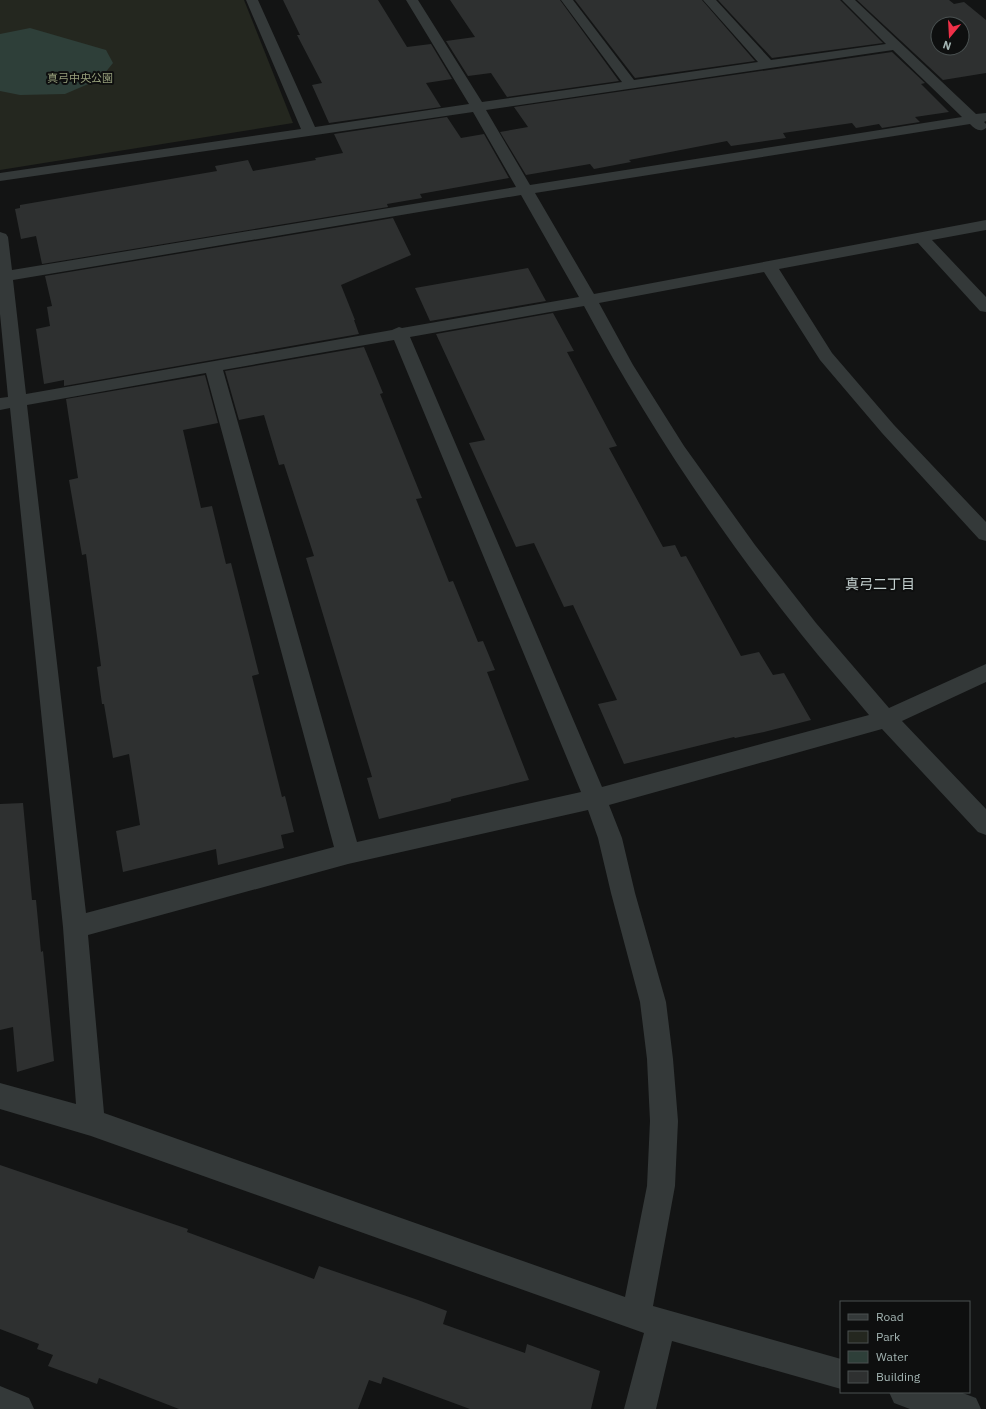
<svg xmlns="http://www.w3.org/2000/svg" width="986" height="1409" viewBox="0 0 986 1409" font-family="'IBM Plex Sans','Noto Sans JP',sans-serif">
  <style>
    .green { fill: #24271f }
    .water { fill: #2e3f39 }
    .building { fill: #2e3030; fill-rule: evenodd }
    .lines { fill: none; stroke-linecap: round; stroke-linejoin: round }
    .minor { fill: #343939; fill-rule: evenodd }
    .labels { text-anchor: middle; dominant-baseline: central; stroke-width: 4; stroke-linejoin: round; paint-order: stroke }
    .far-park-label { font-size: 11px; fill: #969f7b; stroke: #0e0f0f }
    .neighbourhood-label { font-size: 14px; fill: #c5d1d0; stroke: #0e0f0f }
  </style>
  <rect width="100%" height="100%" fill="#131414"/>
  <polygon class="green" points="0,0 244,0 293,123 0,170"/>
  <polygon class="water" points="30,28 106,50 113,63 100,79 65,94 20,95 0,91 0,34"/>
  <g class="building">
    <polygon points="283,0 378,0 407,47 431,44 452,79 426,83 441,107 329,123 312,85 322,83 297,35 300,35"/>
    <polygon points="450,0 560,0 619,81 507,97 491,73 468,76 446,41 475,37"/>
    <polygon points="575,0 702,0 755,61 635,78"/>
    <polygon points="718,0 840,0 883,43 772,58"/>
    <path d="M857,0H949L954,4L964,2L986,20V73L943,80ZM938,24H962V48H938Z"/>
    <polygon points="892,52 925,83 921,84 949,112 915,117 920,122 907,124 882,128 879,124 856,128 852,123 783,133 786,138 731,146 727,141 629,160 631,162 594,169 590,164 526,175 500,132 528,127 514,107"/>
    <polygon points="447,117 461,138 484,134 509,178 420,194 422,198 387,204 388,207 42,264 36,236 21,239 15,209 20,208 20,205 217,171 215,166 248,160 253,171 316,160 315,158 343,153 334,134"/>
    <polygon points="393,218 411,255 341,285 355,320 354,320 359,334 64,386 64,380 44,384 36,329 50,326 47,307 52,306 45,276"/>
    <polygon points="528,268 546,301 430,321 415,288"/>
    <polygon points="553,313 574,351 567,352 617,446 609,448 663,547 675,545 681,557 686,556 741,656 759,652 773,675 784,673 811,720 764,732 735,738 734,737 624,764 598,704 617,700 573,605 564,607 534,543 516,547 469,443 485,440 436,334"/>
    <polygon points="364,347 383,393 380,394 422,498 416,499 449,582 453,581 478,642 483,641 495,670 487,672 529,780 451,799 451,801 379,819 367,778 372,777 306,558 314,556 284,464 279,465 264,415 239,420 225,371"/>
    <polygon points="205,375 218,423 183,430 201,508 212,506 226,564 231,563 259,674 252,676 282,797 285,796 294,832 281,835 284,848 218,865 216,849 123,872 116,831 140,825 129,754 113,758 104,704 102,704 97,667 101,666 86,554 82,555 69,480 78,478 66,399"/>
    <polygon points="23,803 32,900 36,900 41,952 43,951 54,1061 17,1072 13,1027 0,1030 0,804"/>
    <polygon points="0,1165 188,1229 187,1232 314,1279 319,1266 418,1300 447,1311 443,1324 525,1353 527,1344 600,1371 591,1409 470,1409 383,1377 381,1384 369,1380 358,1409 179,1409 99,1378 97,1384 48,1366 53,1355 37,1349 39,1344 0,1329"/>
  </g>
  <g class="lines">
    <g class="minor">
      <path d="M246,0H258L315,127L469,104L406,0H418L482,102L622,82L561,0H573L634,80L758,62L703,0H716L771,60L886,44L842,0H855L976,114L986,113V121L984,122L986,124V128C980,133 975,129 970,124L535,193L594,294L986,220V230L932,240L986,297V312L980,311L918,243L779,269L832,353L894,425L986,522V541L979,539L882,433L820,360L764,272L599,303L633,365L684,446L755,545L816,623L889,708L986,664V682L902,721L986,809V835L978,832L882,729L609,805L622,838L635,893L666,1002L673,1059L678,1121L675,1186L653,1306L841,1359V1389L672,1341L656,1409H624L644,1333L91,1136L0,1109V1083L76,1104L63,927L10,408L0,410V398L8,397L0,314V232L6,234L8,237L12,270L516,187L473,112L0,181V173L301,129ZM893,50L962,117L530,185L486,110ZM521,195L579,297L402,328L399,327L392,330L26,394L13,280ZM584,306C646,422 719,531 801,634C823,662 847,688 869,715L602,787L410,337ZM394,340L581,792L357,842L223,370ZM206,373L334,847L86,913L27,405ZM588,810L598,838L611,893L640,1002L647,1059L650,1121L647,1186L625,1297L104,1113L88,935L348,864Z"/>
      <polygon points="0,1386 29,1398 34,1409 0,1409"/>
      <polygon points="889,1392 960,1392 976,1398 981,1409 910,1409 894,1403"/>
    </g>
  </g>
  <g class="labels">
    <g class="far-park-label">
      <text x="80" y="78">真弓中央公園</text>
    </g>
    <g class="neighbourhood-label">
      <text x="880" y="584">真弓二丁目</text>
    </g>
  </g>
  <rect x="840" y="1301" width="130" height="92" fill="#0e0f0f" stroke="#4a5151"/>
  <rect x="848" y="1314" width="20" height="6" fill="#343939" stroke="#4a5151"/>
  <text x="876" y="1321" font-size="12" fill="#a4b5b3">Road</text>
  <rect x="848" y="1331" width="20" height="12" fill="#24271f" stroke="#4a5151"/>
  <text x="876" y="1341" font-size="12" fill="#a4b5b3">Park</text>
  <rect x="848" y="1351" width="20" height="12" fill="#2e3f39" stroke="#4a5151"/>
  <text x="876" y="1361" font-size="12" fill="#a4b5b3">Water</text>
  <rect x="848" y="1371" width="20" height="12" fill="#2e3030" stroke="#4a5151"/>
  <text x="876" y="1381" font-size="12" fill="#a4b5b3">Building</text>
  <g transform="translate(950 36) rotate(198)"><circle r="19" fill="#0e0f0f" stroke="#4a5151"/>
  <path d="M0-3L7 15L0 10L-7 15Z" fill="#ef3048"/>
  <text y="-6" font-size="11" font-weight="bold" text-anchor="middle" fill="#a4b5b3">N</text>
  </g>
</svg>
